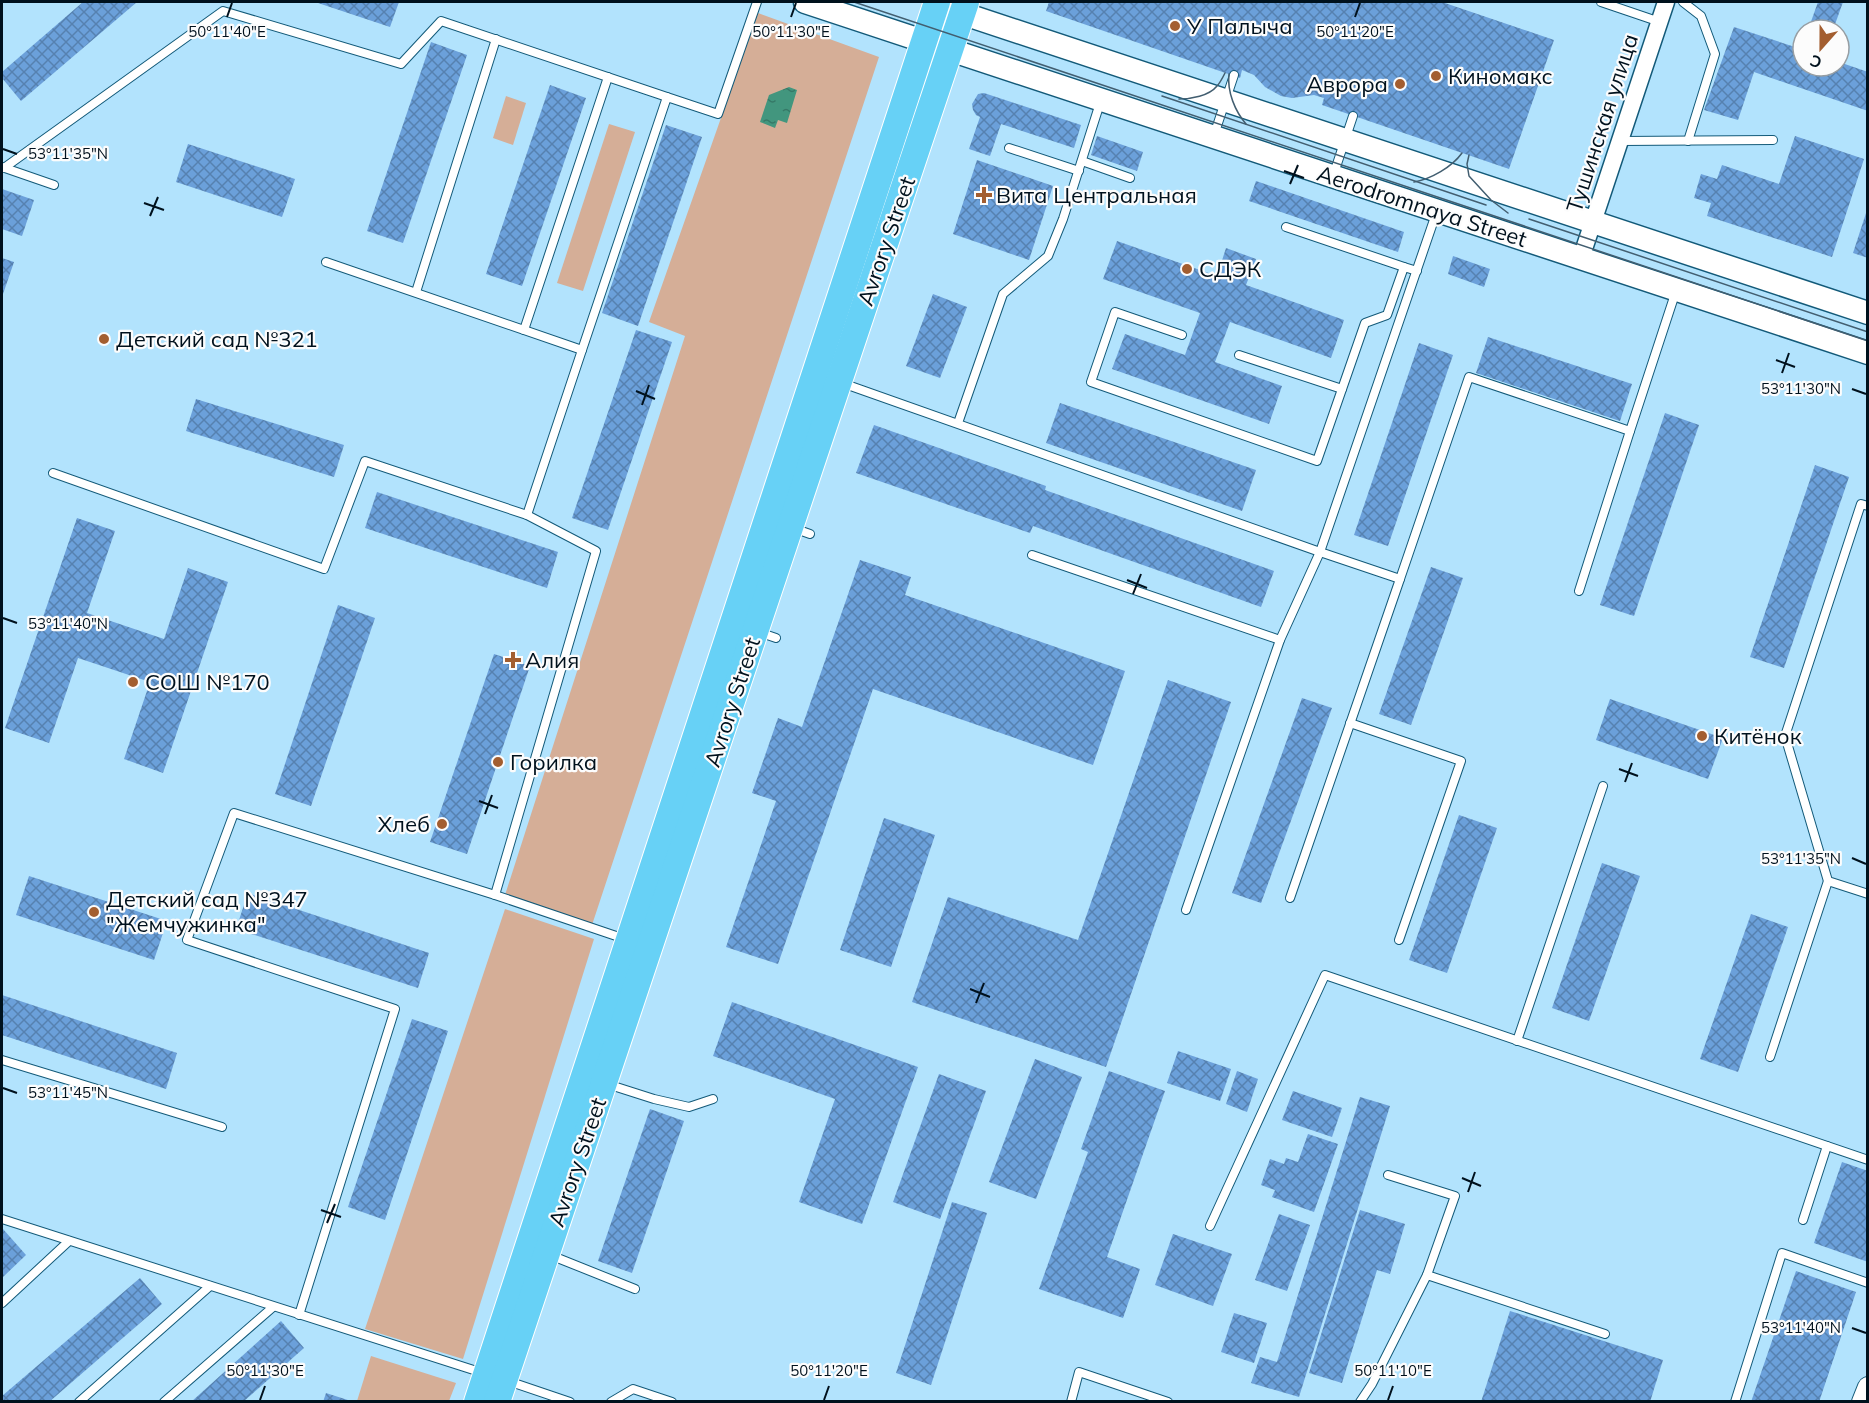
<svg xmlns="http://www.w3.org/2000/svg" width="1869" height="1403" viewBox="0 0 1869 1403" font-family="Mulish,sans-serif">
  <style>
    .park { fill: #d5ae97 }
    .water { fill: url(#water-ripples) }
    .building { fill: url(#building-cross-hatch) }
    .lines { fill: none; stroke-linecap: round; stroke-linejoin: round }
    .service-casing { stroke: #135a79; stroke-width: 10 }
    .minor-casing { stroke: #135a79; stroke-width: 19 }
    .tertiary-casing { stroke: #135a79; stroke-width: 22 }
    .secondary-casing { stroke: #135a79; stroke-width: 25 }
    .primary-casing { stroke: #fff; stroke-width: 28 }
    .service { stroke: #fff; stroke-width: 8 }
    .minor { stroke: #fff; stroke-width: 16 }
    .tertiary { stroke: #fff; stroke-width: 20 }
    .secondary { stroke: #fff; stroke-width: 22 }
    .primary { stroke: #67d1f6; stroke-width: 26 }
    .tram { stroke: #425e70; stroke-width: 1.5 }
    .ticks { fill: none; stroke: #00111d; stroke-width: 2 }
    .poi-dot { fill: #a35e30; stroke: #fcfcfc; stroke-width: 2 }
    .labels { text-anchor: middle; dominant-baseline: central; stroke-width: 4.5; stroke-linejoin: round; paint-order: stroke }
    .poi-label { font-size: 22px; fill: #00111d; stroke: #fcfcfc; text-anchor: start }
    .street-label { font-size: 22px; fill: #00111d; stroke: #fcfcfc }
    .ticks-label { font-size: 15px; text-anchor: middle; fill: #00111d; stroke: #fcfcfc; stroke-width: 4.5; stroke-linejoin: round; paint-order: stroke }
  </style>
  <defs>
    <pattern id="water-ripples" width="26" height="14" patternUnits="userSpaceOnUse" patternTransform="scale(1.5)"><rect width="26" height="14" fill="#42967e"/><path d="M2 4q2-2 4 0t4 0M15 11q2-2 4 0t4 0" fill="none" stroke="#357967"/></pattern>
    <pattern id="building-cross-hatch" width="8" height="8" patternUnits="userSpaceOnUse" patternTransform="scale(1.5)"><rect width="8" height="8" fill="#6ba0da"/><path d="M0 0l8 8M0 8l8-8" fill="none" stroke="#5681b0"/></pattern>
  </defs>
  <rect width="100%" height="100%" fill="#b2e3fd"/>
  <g class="park">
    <polygon points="758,13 879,57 592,925 505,895 685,336 649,322"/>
    <polygon points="506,96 526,103 513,145 493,138"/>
    <polygon points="609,124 635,132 583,291 557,283"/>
    <polygon points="505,909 594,939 463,1359 365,1329"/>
    <polygon points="371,1356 456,1383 449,1401 357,1401"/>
  </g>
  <polygon class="water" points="789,87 797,90 787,123 778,120 775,128 760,122 769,95"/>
  <g class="building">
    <polygon points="83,2 137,2 21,101 2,78 2,72"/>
    <polygon points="315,2 399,2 390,27"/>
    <polygon points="1049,2 1442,2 1554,40 1509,169 1322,105 1324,98 1314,95 1292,98 1281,96 1265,87 1254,75 1242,70 1240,78 1046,11"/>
    <polygon points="1818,2 1843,2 1833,30 1808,30"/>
    <polygon points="1734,27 1801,49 1803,45 1803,66 1839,66 1839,62 1868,72 1868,111 1754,72 1738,120 1704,110"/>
    <polygon points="431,42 467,55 403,243 367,231"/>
    <polygon points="550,85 586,98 522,286 486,274"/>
    <polygon points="984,93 1081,125 1074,148 1001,124 990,156 969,149 980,117 976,115 973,110 972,104 978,94"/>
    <polygon points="666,125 702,137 638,326 602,313"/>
    <polygon points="1097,136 1143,152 1137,171 1091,155"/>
    <polygon points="1795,136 1864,159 1832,257 1707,216 1711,203 1694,198 1701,174 1717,179 1722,165 1779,184"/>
    <polygon points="188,144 295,179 282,217 176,182"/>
    <polygon points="977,160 1053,186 1029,260 953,234"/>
    <polygon points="1256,181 1404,232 1398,252 1249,201"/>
    <polygon points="2,189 34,200 22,236 2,229"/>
    <polygon points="1867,210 1868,210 1868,258 1853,253"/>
    <polygon points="1117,241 1217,276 1226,248 1256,259 1246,285 1344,320 1331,358 1230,322 1215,362 1282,386 1269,424 1112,369 1125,334 1185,355 1200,313 1103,279"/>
    <polygon points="1453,256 1490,269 1484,287 1448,274"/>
    <polygon points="2,258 14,262 2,297"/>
    <polygon points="933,294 967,307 940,378 906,366"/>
    <polygon points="636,330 672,342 608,530 572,518"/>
    <polygon points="1488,337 1632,384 1620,421 1476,373"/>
    <polygon points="1419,343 1453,355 1388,546 1354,535"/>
    <polygon points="196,399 344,445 334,477 186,431"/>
    <polygon points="1060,403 1256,470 1242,511 1046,443"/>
    <polygon points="1665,413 1699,425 1634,616 1600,605"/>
    <polygon points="874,425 1046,486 1045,490 1274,571 1261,607 1033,526 1030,533 856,473"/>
    <polygon points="1815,465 1849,477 1784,668 1750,657"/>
    <polygon points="377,492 558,552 547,588 365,528"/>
    <polygon points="77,518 115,531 87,613 164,639 188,568 228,582 163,773 124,759 150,682 78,658 49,743 5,728"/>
    <polygon points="860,560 911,577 905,595 1125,671 1093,765 873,689 778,964 726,947 776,801 752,793 778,718 802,727"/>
    <polygon points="1431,567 1463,578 1411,725 1379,714"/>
    <polygon points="338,605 375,618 311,806 275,794"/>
    <polygon points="494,654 530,666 467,854 430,842"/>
    <polygon points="1168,680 1231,702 1106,1067 912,1002 948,897 1078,940"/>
    <polygon points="1302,698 1332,708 1261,903 1232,893"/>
    <polygon points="1610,699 1723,738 1708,779 1596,740"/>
    <polygon points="1459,815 1497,828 1447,973 1409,960"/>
    <polygon points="884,818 935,835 891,967 840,950"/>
    <polygon points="1602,863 1640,876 1589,1021 1552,1008"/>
    <polygon points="29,876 167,921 154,960 16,915"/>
    <polygon points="248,893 429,953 418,988 236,929"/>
    <polygon points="1751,914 1788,927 1738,1072 1700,1059"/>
    <polygon points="2,995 177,1053 166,1089 2,1035"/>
    <polygon points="732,1002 918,1067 862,1224 799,1202 835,1099 713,1056"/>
    <polygon points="412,1019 448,1031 385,1220 348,1207"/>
    <polygon points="1178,1051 1231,1069 1220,1101 1167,1083"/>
    <polygon points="1035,1059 1082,1077 1036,1199 989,1182"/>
    <polygon points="1109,1071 1165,1091 1107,1257 1140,1269 1123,1318 1039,1289 1088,1152 1081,1149"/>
    <polygon points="1237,1071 1258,1079 1247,1112 1226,1104"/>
    <polygon points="939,1074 986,1091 940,1219 893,1202"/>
    <polygon points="1293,1091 1342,1108 1332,1137 1282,1120"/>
    <polygon points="1360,1097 1390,1106 1299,1397 1251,1383 1260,1357 1277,1362"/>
    <polygon points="650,1109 684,1121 632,1273 598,1261"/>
    <polygon points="1308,1134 1338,1144 1314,1212 1272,1197 1275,1190 1261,1185 1270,1159 1284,1164 1286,1158 1298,1162"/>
    <polygon points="1842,1162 1868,1171 1868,1262 1814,1243"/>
    <polygon points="952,1202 987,1213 931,1385 896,1373"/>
    <polygon points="1360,1210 1405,1224 1390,1274 1377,1270 1342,1383 1309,1373"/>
    <polygon points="1279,1214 1310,1225 1287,1291 1255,1280"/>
    <polygon points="3,1229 26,1255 2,1278 2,1230"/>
    <polygon points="1173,1234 1232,1254 1213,1306 1155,1285"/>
    <polygon points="1796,1271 1856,1292 1819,1402 1751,1402"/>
    <polygon points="140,1278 162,1304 49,1402 2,1402 2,1396"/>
    <polygon points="1510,1311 1663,1360 1650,1402 1481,1402"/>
    <polygon points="1234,1313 1267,1323 1254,1363 1221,1352"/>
    <polygon points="281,1321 304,1348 243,1402 191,1402"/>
    <polygon points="326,1393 351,1401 351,1402 323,1402"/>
  </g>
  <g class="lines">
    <defs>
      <g id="service">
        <polyline points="1601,2 1660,22"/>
        <polyline points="1683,2 1701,16 1715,54 1688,141"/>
        <polyline points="1214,135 1234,75"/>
        <polyline points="1620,141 1773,140"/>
        <polyline points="1009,148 1079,171"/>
        <polyline points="1082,161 1130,178"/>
        <polyline points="2,167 54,185"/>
        <polyline points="4,168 223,11 401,64 441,21 667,97"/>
        <polyline points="1333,176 1353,116"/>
        <polyline points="1286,227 1404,267"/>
        <polyline points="326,262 582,350 527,515"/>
        <polyline points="416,292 496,39"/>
        <polyline points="524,330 608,77"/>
        <polyline points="1182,335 1115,312 1091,382 1317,461 1365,323 1387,315 1404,267 1417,271"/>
        <polyline points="582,350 667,97 718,114 757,2"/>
        <polyline points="1239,355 1342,389"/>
        <polyline points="842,383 1320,552 1400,579 1290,898"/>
        <polyline points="958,423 1003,294 1048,256 1063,219 1101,100"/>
        <polyline points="53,473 324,569 365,461 527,515 596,551 495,895 234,813 187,940 395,1009 299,1315"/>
        <polyline points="1868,506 1861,504 1785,736 1828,881 1868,894"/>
        <polyline points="793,528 810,534"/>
        <polyline points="1032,555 1280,640"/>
        <polyline points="1400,579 1469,377 1630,431 1676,291"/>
        <polyline points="1579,591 1630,431"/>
        <polyline points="758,632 776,638"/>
        <polyline points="1350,723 1461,761 1399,940"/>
        <polyline points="495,895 625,939"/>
        <polyline points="1186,910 1280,640 1320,552 1437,211"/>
        <polyline points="1517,1041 1603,786"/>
        <polyline points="1770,1057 1828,881"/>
        <polyline points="2,1060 222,1127"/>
        <polyline points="607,1084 654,1099 689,1107 713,1099"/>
        <polyline points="1388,1175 1455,1196 1427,1275"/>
        <polyline points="2,1219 483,1373"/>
        <polyline points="1803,1220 1827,1146"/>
        <polyline points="1210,1226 1325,975 1868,1160"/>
        <polyline points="550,1255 635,1289"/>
        <polyline points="2,1303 69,1241"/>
        <polyline points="508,1381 570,1402"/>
        <polyline points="79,1402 210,1286"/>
        <polyline points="164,1402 273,1307"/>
        <polyline points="611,1402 633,1389 672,1402"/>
        <polyline points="1071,1402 1079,1372 1168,1402"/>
        <polyline points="1360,1402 1372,1384 1427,1275 1605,1334"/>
        <polyline points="1735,1402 1782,1253 1868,1283"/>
      </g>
      <polyline id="minor" points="1581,258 1666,2"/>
      <polyline id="tertiary" points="1862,1402 1868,1387"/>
      <g id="secondary">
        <polyline points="805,2 1868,353"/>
        <polyline points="946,8 1868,313"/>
      </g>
      <g id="primary">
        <polyline points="477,1402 937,2"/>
        <polyline points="497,1402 966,2"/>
      </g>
    </defs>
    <use href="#service" class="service-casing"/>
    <use href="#minor" class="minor-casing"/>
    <use href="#tertiary" class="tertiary-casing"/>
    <use href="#secondary" class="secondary-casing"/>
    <use href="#primary" class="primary-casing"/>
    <use href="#service" class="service"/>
    <use href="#minor" class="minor"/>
    <use href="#tertiary" class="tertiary"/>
    <use href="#secondary" class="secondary"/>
    <use href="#primary" class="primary"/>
    <g class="tram">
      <polyline points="854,2 1868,341"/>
      <path d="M1229,74C1227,92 1235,111 1246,124"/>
      <polyline points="1162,96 1486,205"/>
      <path d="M1179,99C1191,99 1209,96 1217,86C1220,83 1223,77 1225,73"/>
      <polyline points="1469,155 1467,164 1469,176 1491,200 1508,213"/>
      <path d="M1414,182C1431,179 1452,167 1462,153"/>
      <polyline points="1529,219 1868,332"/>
    </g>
  </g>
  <path class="ticks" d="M227,17L232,3M791,17L796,3M1355,17L1360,3M3,149L17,154M1284,171L1304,178M1290,184L1298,165M144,203L164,210M150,216L158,197M1776,360L1795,367M1782,373L1789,353M1852,389L1866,394M636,391L655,399M642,405L649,385M1127,580L1147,588M1133,594L1141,574M3,618L17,623M1619,769L1638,776M1625,782L1632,763M479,801L498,808M485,814L492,795M1852,858L1866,864M970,989L990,997M976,1003L984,983M3,1088L17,1093M1462,1178L1481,1186M1468,1192L1475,1172M321,1210L341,1217M327,1223L335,1204M1852,1328L1866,1333M260,1400L265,1386M824,1400L829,1386M1388,1400L1393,1386"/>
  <g class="poi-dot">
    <circle cx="1175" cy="26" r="6"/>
    <circle cx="1436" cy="76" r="6"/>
    <circle cx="1400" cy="84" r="6"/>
    <path d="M981 186h6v6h6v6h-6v6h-6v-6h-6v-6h6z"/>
    <circle cx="1187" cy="269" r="6"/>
    <circle cx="104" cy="339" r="6"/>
    <path d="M510 651h6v6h6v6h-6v6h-6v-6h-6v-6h6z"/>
    <circle cx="133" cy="682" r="6"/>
    <circle cx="1702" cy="736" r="6"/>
    <circle cx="498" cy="762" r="6"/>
    <circle cx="442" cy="824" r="6"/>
    <circle cx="94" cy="912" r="6"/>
  </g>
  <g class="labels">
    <g class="poi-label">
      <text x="1187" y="26">У Палыча</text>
      <text x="1448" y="76">Киномакс</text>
      <text x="1388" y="84" text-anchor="end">Аврора</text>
      <text x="996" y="195">Вита Центральная</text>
      <text x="1199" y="269">СДЭК</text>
      <text x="116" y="339">Детский сад №321</text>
      <text x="525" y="660">Алия</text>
      <text x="145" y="682">СОШ №170</text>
      <text x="1714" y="736">Китёнок</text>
      <text x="510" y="762">Горилка</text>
      <text x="430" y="824" text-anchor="end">Хлеб</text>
      <text x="106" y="899">Детский сад №347<tspan x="106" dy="25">"Жемчужинка"</tspan></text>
    </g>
    <g class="street-label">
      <text transform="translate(1602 123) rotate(-72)">Тушинская улица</text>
      <text transform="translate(1422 206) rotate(18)">Aerodromnaya Street</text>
      <text transform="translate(886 241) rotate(-71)">Avrory Street</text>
      <text transform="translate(732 702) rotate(-72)">Avrory Street</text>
      <text transform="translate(577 1162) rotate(-71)">Avrory Street</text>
    </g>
  </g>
  <g class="ticks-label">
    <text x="227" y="37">50°11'40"E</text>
    <text x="791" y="37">50°11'30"E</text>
    <text x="1355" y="37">50°11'20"E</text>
    <text x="68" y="159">53°11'35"N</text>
    <text x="1801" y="394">53°11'30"N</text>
    <text x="68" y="629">53°11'40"N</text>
    <text x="1801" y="864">53°11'35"N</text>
    <text x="68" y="1098">53°11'45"N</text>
    <text x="1801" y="1333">53°11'40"N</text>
    <text x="265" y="1376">50°11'30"E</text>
    <text x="829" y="1376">50°11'20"E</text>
    <text x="1393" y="1376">50°11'10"E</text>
  </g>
  <rect width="1869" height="1403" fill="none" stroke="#00111d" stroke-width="6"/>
  <g transform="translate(1821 48) rotate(201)"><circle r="28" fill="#fcfcfc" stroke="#979ea3" stroke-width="1.5"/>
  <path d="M0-4.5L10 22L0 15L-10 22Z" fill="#a35e30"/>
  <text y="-9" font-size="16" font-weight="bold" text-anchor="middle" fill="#00111d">С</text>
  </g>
</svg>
